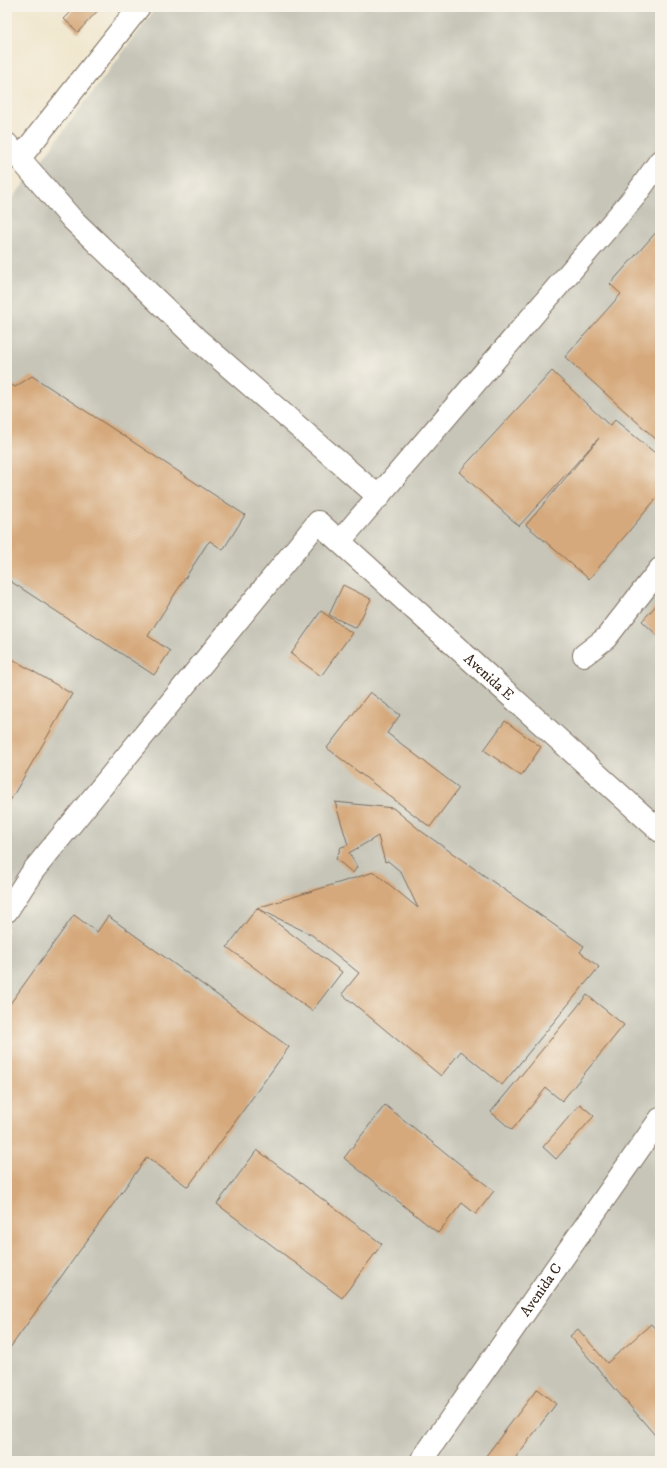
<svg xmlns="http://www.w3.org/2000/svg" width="667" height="1468" viewBox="0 0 667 1468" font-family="'IM FELL DW Pica',serif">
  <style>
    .industrial { fill: #c6c5b8 }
    .building { fill: #d6a97c }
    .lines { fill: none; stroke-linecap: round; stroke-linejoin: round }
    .minor-casing { stroke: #7b6c5c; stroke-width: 24 }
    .minor { stroke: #fff; stroke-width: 22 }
    .labels { text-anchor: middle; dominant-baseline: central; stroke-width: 3.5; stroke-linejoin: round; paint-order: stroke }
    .street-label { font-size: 15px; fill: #3b2a1e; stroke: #f7f3e8 }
  </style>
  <rect width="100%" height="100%" fill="#f7f3e8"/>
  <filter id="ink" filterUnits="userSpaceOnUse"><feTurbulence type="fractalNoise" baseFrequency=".025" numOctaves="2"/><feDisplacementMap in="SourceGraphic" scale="8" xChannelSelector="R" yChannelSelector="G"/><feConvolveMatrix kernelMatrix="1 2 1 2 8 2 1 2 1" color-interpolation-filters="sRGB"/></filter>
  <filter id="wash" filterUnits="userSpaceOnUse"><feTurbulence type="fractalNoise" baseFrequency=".012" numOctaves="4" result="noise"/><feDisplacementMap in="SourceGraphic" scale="16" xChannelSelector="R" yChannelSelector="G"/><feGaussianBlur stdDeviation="0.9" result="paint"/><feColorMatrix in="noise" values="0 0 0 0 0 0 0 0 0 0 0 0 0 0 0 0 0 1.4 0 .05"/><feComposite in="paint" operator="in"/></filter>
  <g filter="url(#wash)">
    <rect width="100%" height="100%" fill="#f1e7cf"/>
    <polygon class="industrial" points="157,7 660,7 660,1461 7,1461 7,206"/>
    <g id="blocks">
      <g class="building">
        <polygon points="68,7 101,7 78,32 64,19 72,11"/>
        <polygon points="659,229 660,230 660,436 657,440 565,357 621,294 610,284"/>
        <polygon points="552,371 610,426 615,420 660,457 660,494 589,579 526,525 599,438 519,526 459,472"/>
        <polygon points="32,376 245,515 223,550 210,541 207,544 148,636 170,651 154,675 7,579 7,382 15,387"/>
        <polygon points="343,585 371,599 356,628 329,615"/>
        <polygon points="660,601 660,638 642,621"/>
        <polygon points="321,611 352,633 321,676 291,654"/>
        <polygon points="7,656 72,694 7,806"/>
        <polygon points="370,692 400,715 387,733 459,788 430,827 327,748"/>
        <polygon points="505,721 541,747 521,776 484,750"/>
        <polygon points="335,802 393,808 421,831 584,946 580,952 599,967 502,1085 461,1051 441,1076 342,994 359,973 312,935 257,908 374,872 418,908 401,872 388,861 385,862 378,836 349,853 357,867 353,873 336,859 341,847 348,845"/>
        <polygon points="257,908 342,972 312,1011 227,947"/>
        <polygon points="74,915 97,932 108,916 289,1047 188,1187 147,1157 7,1352 7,1008"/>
        <polygon points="587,995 624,1025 562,1101 546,1088 512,1130 491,1112"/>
        <polygon points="580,1104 594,1116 556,1159 543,1147"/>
        <polygon points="385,1105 494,1191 476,1214 462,1203 438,1233 344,1158"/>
        <polygon points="257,1150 382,1244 342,1298 217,1204"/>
        <polygon points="651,1324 660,1334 660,1441 570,1336 578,1329 607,1363"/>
        <polygon points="537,1389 556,1404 513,1461 482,1461"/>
      </g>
    </g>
  </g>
  <g filter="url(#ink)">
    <use href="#blocks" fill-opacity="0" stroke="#7b6c5c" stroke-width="1"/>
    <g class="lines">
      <defs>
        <g id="minor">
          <polyline points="7,144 72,219 197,339 379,497"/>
          <polyline points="20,158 139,7"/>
          <polyline points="340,541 635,196 660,161"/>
          <polyline points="584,655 606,638 660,569"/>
          <path id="s1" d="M7,911L33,871L318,522L660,831"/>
          <path id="s2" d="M421,1461L660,1119"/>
        </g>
      </defs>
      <use href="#minor" class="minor-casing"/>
      <use href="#minor" class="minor"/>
    </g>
  </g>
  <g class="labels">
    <g class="street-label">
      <text stroke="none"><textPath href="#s1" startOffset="729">Avenida E</textPath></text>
      <text stroke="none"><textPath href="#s2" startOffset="209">Avenida C</textPath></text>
    </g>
  </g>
  <rect width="667" height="1468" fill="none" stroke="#f7f3e8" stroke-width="24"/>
</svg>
